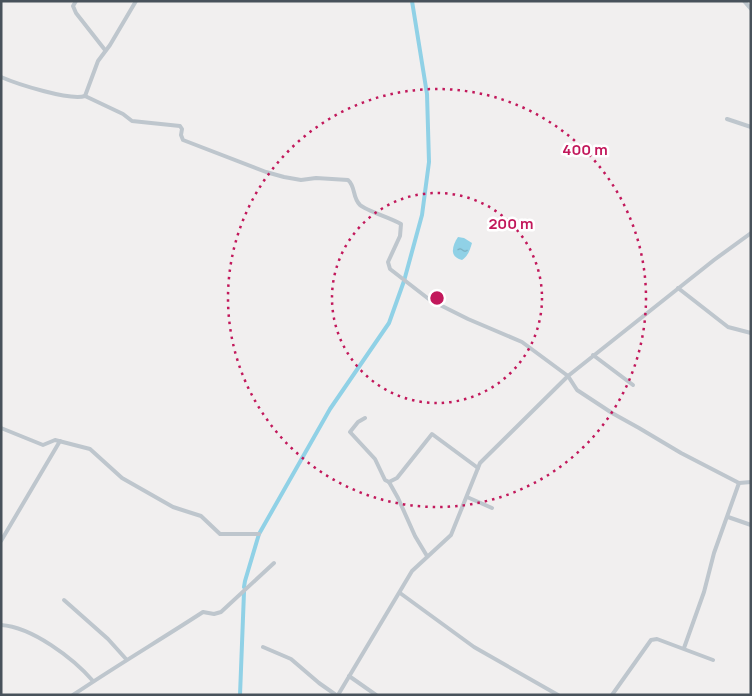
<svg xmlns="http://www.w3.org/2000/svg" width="752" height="696" viewBox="0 0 752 696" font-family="Manrope,sans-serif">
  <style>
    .water { fill: url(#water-ripples) }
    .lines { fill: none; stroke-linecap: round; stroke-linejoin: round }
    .canal { stroke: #90d1e6; stroke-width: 4 }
    .minor { stroke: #bec6cd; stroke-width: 4 }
    .ring { fill: none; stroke: #c2185b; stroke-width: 2.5; stroke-dasharray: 2.5 5 }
    .centre { fill: #c2185b; stroke: #fff; stroke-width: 2.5 }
    .ring-label { font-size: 15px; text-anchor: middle; font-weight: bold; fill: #c2185b; stroke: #fff; stroke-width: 5; stroke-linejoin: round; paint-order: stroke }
  </style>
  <defs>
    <pattern id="water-ripples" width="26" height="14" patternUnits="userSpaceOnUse" patternTransform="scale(1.25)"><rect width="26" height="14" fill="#90d1e6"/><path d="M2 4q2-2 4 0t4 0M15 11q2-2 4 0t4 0" fill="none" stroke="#78acbd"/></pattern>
  </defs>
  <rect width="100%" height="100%" fill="#f1efef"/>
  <path class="water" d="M458,237L464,238L472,243C470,250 468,256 462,260C449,257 452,246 458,237Z"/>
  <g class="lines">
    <g class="canal">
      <polyline points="244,587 245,581 259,534 330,409 389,323 404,281 422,215 429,162 427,94 412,1"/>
      <polyline points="240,695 244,592"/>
    </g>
    <g class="minor">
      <polyline points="76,1 73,6 76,13 105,50"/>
      <polyline points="744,1 751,9"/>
      <path d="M1,77C17,84 70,101 85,96L98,61L110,45L136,1"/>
      <path d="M85,96L123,114L132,121L180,126L182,129L181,135L183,140L266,172L284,177L301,180L316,178L348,180C356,187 352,197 360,205C367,211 391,218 401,224L400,236L388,262L390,269L430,300L468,319L522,342L568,376L577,390L612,413L639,428L681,453L739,483L751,482"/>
      <polyline points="727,119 751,127"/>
      <polyline points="678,288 728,327 751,333"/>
      <polyline points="593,355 633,385"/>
      <polyline points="365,418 358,422 350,432 375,459 385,480 389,482 398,498 415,536 427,556"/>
      <polyline points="1,428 43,445 55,440 90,449 122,478 173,507 201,516 220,534 259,534"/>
      <polyline points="389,482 397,478 432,434 478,468"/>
      <polyline points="467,497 492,508"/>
      <polyline points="728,517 751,525"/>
      <polyline points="1,541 60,441"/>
      <polyline points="400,593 474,647 558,695"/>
      <polyline points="64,600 108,639 126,659"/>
      <path d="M1,625C32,627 73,658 93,681"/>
      <polyline points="263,647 291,659 319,683 336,695"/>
      <polyline points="684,648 704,592 714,553 739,483"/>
      <polyline points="349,676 376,695"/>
      <path d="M73,695C116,666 160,640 203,612L214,614L221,612L274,563"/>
      <polyline points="338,695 412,571 451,535 480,463 568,376 714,260 751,233"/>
      <polyline points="612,695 651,640 657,639 713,660"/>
    </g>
  </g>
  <g class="ring">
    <circle cx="437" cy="298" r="105"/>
    <circle cx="437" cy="298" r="209"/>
  </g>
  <circle cx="437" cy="298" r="8" class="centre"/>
  <g class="ring-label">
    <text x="585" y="155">400 m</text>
    <text x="511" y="229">200 m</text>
  </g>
  <rect width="752" height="696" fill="none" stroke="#48525b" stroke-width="5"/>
</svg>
